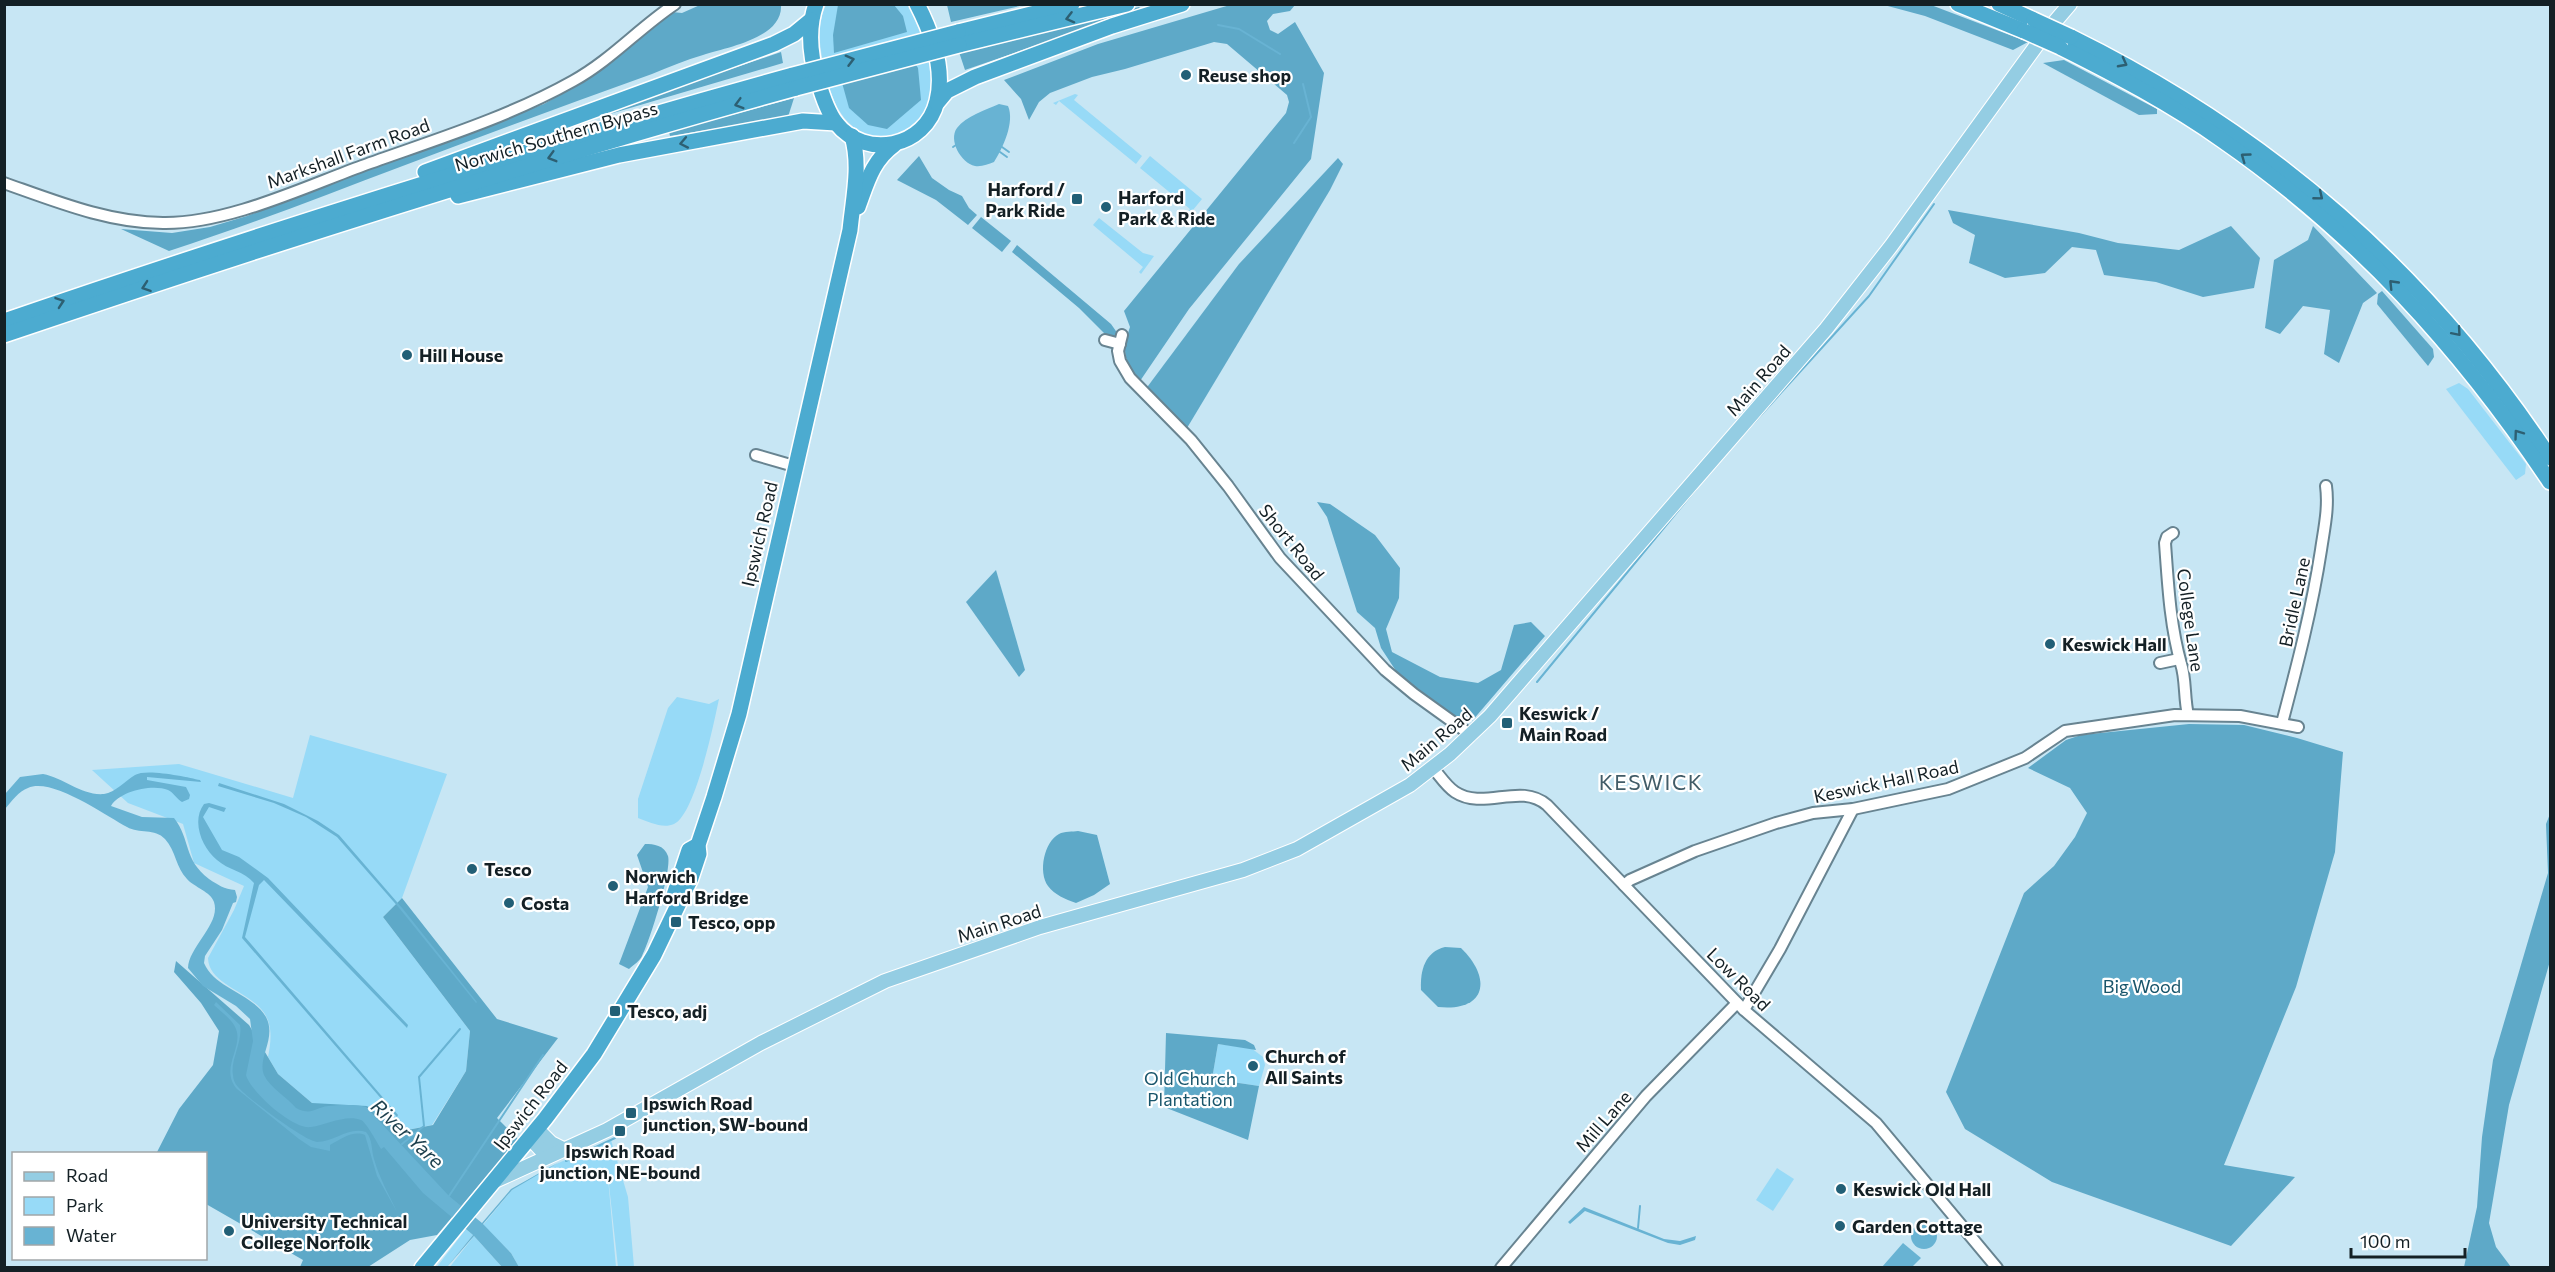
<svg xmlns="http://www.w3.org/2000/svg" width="2555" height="1272" viewBox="0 0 2555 1272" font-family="Commissioner,sans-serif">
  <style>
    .green { fill: #97daf7 }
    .forest { fill: #5ea9c8 }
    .water { fill: #68b3d3 }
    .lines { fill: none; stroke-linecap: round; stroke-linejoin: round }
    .stream { stroke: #68b3d3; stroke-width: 2 }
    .minor-casing { stroke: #688491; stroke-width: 14 }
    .major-casing { stroke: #fff; stroke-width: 16 }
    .highway-casing { stroke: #fff; stroke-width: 18 }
    .minor { stroke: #fff; stroke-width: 10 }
    .major { stroke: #94cde3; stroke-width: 14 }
    .highway { stroke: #4cabd0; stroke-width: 15 }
    .highway-bridge-casing { stroke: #fff; stroke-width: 18; stroke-linecap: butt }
    .highway-bridge { stroke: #4cabd0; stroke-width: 15 }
    .oneway { stroke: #2d5f72 }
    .poi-dot { fill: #225f76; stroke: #fff; stroke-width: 2 }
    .labels { text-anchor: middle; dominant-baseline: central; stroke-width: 4.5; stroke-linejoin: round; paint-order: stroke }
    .poi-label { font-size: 18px; font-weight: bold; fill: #142025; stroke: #fff; text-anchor: start }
    .street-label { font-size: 18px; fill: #142025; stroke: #fff }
    .park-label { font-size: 18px; fill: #18556b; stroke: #fff }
    .water-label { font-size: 20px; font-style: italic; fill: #1c3f4d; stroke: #fff }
    .quarter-label { font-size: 21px; letter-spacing: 1.5px; fill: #415c68; stroke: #fff }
  </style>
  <rect width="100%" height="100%" fill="#c7e6f4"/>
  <g class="green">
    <path d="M826,5H912C922,30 936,59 934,88C930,129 883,154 850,124C834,109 827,84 823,62C819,42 817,23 826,5Z"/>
    <polygon points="1075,94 1078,95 1074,100 1142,156 1136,164 1059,101 1056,105 1053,103"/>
    <polygon points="1150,156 1202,199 1188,216 1186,215 1190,209 1140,168"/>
    <polygon points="1099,218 1143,253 1154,256 1141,274 1139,272 1143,267 1093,225"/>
    <polygon points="2459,383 2468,389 2526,464 2525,474 2516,480 2446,389"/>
    <path d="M677,697L709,704L719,699C714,723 695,815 674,824C663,829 649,822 638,818V799L668,708Z"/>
    <path d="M310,735L447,774L402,898L383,917L470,1031L466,1071L432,1125L397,1132L312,1103L278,1074L268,1057C270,1046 272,1035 269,1024C262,992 209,989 208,958L234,910L244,886L194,863L183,824L128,803L92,770L179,764L293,798Z"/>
    <polygon points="1218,1044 1251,1048 1263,1057 1265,1065 1259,1086 1212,1079"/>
    <polygon points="611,1140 628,1197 634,1267 618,1267 607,1167 616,1267 519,1267 511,1253 483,1225 512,1190 547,1168"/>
    <polygon points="1777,1168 1794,1179 1773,1211 1756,1200"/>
    <polygon points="466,1229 473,1235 447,1267 436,1268"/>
    <polygon points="474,1236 502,1267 449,1268"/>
  </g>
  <g class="forest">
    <path d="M700,5H781C783,38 728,47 703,55C686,60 669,67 652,74C568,104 484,135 400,167C323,196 247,226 169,251L121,229L172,233L210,227L247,216L544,104C591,77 631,47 672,12L682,13Z"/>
    <polygon points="838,5 894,5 903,16 907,32 834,53 833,35"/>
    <polygon points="952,5 952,4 1024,5 951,22 947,5"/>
    <path d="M1230,5H1295L1290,11L1273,14L1267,21L1270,30L1278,34L1295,22L1324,73L1311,159L1189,309L1140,381C1124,360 1121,353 1130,327L1124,311L1286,113L1289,102L1287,95L1227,44L1214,42L1125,69L1092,77L1050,93L1039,102L1029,120L1021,99L1004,80L1098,44Z"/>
    <polygon points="1884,5 1931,5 2028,42 2013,50 1925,16"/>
    <polygon points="1139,7 1141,9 965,70 959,52"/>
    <polygon points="781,52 783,63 603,116 601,113"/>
    <polygon points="913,60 918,68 921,100 887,129 868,125 849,108 841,79"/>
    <polygon points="2064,60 2157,109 2157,114 2139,115 2043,63"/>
    <polygon points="794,98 788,117 670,136 669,132"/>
    <polygon points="919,156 932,178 949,190 962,196 969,208 977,215 968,225 936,200 897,180"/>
    <polygon points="1338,158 1343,164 1330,190 1187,428 1145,390 1239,264"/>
    <polygon points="1948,210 2079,233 2118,243 2179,250 2231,226 2260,258 2254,288 2203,297 2156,282 2104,275 2096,250 2072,247 2045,273 2005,278 1969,263 1975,235 1953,223"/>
    <polygon points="981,217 1011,241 1002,252 972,228"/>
    <polygon points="2313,226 2377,293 2363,303 2339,363 2324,354 2330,310 2303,306 2280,334 2265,328 2274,260 2308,240"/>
    <polygon points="1017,245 1111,324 1118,334 1117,337 1110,339 1079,308 1012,252"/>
    <polygon points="2382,291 2433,349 2434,357 2428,366 2377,304 2378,294"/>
    <polygon points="1317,502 1330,504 1375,535 1400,568 1399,598 1386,629 1392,652 1440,677 1478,683 1501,670 1514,625 1531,622 1545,636 1472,721 1457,720 1398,674 1381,648 1375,628 1357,612 1327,517"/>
    <polygon points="996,570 1025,670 1019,677 966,602"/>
    <polygon points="2189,724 2244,725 2297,738 2343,752 2335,852 2296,987 2224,1165 2295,1177 2231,1246 2052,1182 1965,1129 1946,1092 2024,893 2054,866 2075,837 2087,813 2070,788 2028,768 2066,740 2081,735"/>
    <polygon points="2550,814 2550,961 2509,1105 2489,1223 2496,1247 2511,1267 2464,1267 2477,1207 2482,1137 2493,1060 2548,873 2546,824"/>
    <path d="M1078,831L1097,835L1110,884L1094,895L1076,903C1065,899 1055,895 1048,886C1038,872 1044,842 1059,834C1064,831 1073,832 1078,831Z"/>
    <path d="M645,844C654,844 664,845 668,856C672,870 650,941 642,956C640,961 633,965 629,969L619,964L648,887L637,855Z"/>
    <polygon points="402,898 497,1019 558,1038 497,1118 518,1139 437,1235 410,1240 368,1267 300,1267 303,1260 206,1204 206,1154 156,1154 179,1109 213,1065 219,1031 201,1003 174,972 176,961 249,1025 278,1074 312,1103 367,1106 388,1121 397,1132 433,1125 466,1071 470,1031 383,917"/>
    <path d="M1445,947L1461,948C1492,978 1487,1012 1438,1007L1421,990C1420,970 1425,952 1445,947Z"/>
    <polygon points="1166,1033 1245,1040 1254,1045 1256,1050 1218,1044 1212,1079 1259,1086 1248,1140 1164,1107"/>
  </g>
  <g class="water">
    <path d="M999,104L1008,106C1015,122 1003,148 994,162C988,164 982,167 975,166C961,163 948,140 957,128C966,116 986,110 999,104Z"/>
    <path d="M43,774C64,778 82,796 104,794C115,793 126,780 135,775C146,768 187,777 200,780L201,782L147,777V780L186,787L190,795L189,799L182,802C177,799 173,792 168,790C152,784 120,791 111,806L142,817L174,818C191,840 183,859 209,879C218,885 224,889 235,890L237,897L236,902L233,903L222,930L205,956L204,963C215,989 252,993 266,1017C277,1038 257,1058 264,1075C270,1088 287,1097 296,1108C312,1116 314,1108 328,1106C339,1105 355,1104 366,1107L449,1196L482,1223L511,1189L561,1161L512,1190L483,1224L511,1253L519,1267H502L474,1236L447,1267L473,1235L423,1193L384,1147L381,1149C378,1144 366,1122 361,1120C346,1114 326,1125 311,1127C293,1130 250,1091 246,1075L253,1041L250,1019L236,1006L203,986L188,968C189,946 221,924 214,902C211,892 194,887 187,879C176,868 176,851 165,839C155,828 139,834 127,827C106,816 52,777 28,788C19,791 11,802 5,809V794L20,777Z"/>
    <polygon points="219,783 284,804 318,821 339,835 403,909 477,1002 476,1003 400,909 337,837 306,817 274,803 218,786"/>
    <path d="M209,803L226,808L224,812L209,807L203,817L222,850L239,857L268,878L408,1025L407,1028L264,880L259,885L245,937L398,1115L397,1117L242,938L254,883C244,871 228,870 217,860C202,848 191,821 204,804Z"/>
    <path d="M216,1002L240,1025C243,1042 230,1060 233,1075C233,1079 235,1084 238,1087C247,1098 306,1142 317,1142C334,1142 349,1126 366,1132C373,1140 371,1149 374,1159C379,1177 389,1195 397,1212L377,1176L365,1135C353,1130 341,1139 330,1145V1151L311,1147L299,1139L237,1089C218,1067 247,1045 234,1025C230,1018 220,1011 214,1005Z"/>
    <polygon points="1584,1207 1664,1239 1680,1241 1696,1236 1695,1240 1680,1245 1668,1243 1585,1211 1570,1224 1568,1222"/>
    <circle cx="1924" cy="1236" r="13"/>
    <polygon points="1903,1243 1921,1258 1912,1267 1882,1267"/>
  </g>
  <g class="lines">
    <g class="stream">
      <polyline points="1218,25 1239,29 1280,54"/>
      <polyline points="1294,143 1311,117 1303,84"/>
      <polyline points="953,147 956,145"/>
      <polyline points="1002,147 1009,152"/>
      <polyline points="1000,152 1007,157"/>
      <polyline points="1739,439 1869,296 1934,204"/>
      <polyline points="1537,682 1696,489"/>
      <polyline points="402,1144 424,1126 419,1077 460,1029"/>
      <polyline points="566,1161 615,1138"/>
      <polyline points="449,1196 543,1055"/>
      <polyline points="1638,1228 1640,1206"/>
    </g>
    <defs>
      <g id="minor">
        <path d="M4,183C55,201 109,223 163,223C227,224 302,188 362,166C434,140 507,118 573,81C611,60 639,28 675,4"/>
        <polyline points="1122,335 1118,351 1120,361 1130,378 1191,440 1228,486 1280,558 1385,670 1414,694 1471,735"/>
        <polyline points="1105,340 1120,344"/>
        <polyline points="756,455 794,466"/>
        <path d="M2173,533L2167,537L2165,543C2168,584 2170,625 2181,664C2186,678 2184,699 2188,715"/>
        <polyline points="2160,663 2179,659"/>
        <path d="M2282,723C2297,666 2312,609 2321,550C2324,529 2329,508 2326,486"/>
        <path d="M1433,768C1440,776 1446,786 1455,792C1484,811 1520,782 1547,805L1744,1010L1876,1123L1997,1268"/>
        <polyline points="1624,885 1630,880 1695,851 1776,823 1813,813 1853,809 1948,789 2025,758 2065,731 2175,715 2240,716 2298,727"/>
        <polyline points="1744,1010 1780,949 1853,809"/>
        <polyline points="1501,1268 1646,1096 1737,1003"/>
      </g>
      <g id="major">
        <polyline points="537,1129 551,1143 565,1150"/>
        <polyline points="530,1138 544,1153 555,1153"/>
        <polyline points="495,1181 607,1130 761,1043 885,981 1040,927 1243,870 1297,849 1410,785 1450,754 1490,716 1826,329 1891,246 2047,31 2070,4"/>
      </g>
      <g id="highway">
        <path d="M816,4C807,30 810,56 818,81C822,95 827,111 836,123C865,160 926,148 937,101C945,69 932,33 917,4"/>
        <polyline points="1958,4 2024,31"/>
        <polyline points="1999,4 2034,20"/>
        <polyline points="958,32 1072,4"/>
        <path d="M2071,37C2270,135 2428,273 2550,458"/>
        <polyline points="959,45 1127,4"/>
        <path d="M2060,47C2116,75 2171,104 2222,140C2356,233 2460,347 2550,482"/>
        <polyline points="937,103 947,91 975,77 1112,26 1182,4"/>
        <polyline points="425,172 774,44 794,34 811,20"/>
        <polyline points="458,196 619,155 803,121 836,123"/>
        <path d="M858,207C867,183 872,161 894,145"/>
        <path d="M4,321C265,232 527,148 793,75"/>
        <path d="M4,335C266,246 529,162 796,88"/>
        <polyline points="673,898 689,850 698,845"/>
        <path d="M422,1268L545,1119L594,1054L654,955L691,878L699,854L698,845L714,797L739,714L850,230C853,199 861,166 852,136"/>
      </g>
    </defs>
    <use href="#minor" class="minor-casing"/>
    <use href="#major" class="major-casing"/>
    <use href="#highway" class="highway-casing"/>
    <use href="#minor" class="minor"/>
    <use href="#major" class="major"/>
    <use href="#highway" class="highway"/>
    <defs>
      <g id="highway-bridge">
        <polyline points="2034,20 2071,37"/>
        <polyline points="2024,31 2060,47"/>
        <polyline points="793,75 958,32"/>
        <polyline points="796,88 959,45"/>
      </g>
    </defs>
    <use href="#highway-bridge" class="highway-bridge-casing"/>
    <use href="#highway-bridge" class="highway-bridge"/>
  </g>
  <defs><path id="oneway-chevron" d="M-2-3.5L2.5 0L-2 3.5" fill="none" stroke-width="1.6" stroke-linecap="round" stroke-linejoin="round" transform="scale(1.5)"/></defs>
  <g class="oneway">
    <use href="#oneway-chevron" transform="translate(1070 18) rotate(166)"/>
    <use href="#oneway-chevron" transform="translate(850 60) rotate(-15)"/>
    <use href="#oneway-chevron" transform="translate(2123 63) rotate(28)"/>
    <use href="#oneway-chevron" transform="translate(739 104) rotate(164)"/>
    <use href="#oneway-chevron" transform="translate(684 143) rotate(169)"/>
    <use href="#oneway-chevron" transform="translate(552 157) rotate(164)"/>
    <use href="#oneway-chevron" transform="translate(2245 157) rotate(-144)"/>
    <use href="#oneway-chevron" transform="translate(2319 196) rotate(39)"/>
    <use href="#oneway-chevron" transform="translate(2393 284) rotate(-134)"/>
    <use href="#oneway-chevron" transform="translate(146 287) rotate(161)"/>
    <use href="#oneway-chevron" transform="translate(60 302) rotate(-19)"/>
    <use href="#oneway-chevron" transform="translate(2457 332) rotate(49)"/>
    <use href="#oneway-chevron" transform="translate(2518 434) rotate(-126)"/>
  </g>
  <g class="poi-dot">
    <circle cx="1186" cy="75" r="6"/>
    <rect x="1071" y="193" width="12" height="12" rx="3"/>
    <circle cx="1106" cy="207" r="6"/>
    <circle cx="407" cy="355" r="6"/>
    <circle cx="2050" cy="644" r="6"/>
    <rect x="1501" y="717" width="12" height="12" rx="3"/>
    <circle cx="472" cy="869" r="6"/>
    <circle cx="613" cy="886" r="6"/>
    <circle cx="509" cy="903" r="6"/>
    <rect x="670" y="916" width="12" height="12" rx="3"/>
    <rect x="609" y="1005" width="12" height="12" rx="3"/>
    <circle cx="1253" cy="1066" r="6"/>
    <rect x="625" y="1107" width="12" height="12" rx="3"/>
    <rect x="614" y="1125" width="12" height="12" rx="3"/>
    <circle cx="1841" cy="1189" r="6"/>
    <circle cx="1840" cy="1226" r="6"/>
    <circle cx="229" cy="1231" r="6"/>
  </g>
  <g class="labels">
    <g class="poi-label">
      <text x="1198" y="75">Reuse shop</text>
      <text x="1065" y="189" text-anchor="end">Harford /<tspan x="1065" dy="21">Park Ride</tspan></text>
      <text x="1118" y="197">Harford<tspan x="1118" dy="21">Park &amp; Ride</tspan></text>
      <text x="419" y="355">Hill House</text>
      <text x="2062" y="644">Keswick Hall</text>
      <text x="1519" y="713">Keswick /<tspan x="1519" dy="21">Main Road</tspan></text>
      <text x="484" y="869">Tesco</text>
      <text x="625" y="876">Norwich<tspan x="625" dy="21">Harford Bridge</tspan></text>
      <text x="521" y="903">Costa</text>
      <text x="688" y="922">Tesco, opp</text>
      <text x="627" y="1011">Tesco, adj</text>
      <text x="1265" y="1056">Church of<tspan x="1265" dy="21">All Saints</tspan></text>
      <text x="643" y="1103">Ipswich Road<tspan x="643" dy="21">junction, SW-bound</tspan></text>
      <text x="620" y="1151" text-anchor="middle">Ipswich Road<tspan x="620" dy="21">junction, NE-bound</tspan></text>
      <text x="1853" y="1189">Keswick Old Hall</text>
      <text x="241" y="1221">University Technical<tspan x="241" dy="21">College Norfolk</tspan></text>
      <text x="1852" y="1226">Garden Cottage</text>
    </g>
    <g class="street-label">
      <text transform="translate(556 136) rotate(-16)">Norwich Southern Bypass</text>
      <text transform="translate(348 153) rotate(-20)">Markshall Farm Road</text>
      <text transform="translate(1758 380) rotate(-49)">Main Road</text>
      <text transform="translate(759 534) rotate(-77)">Ipswich Road</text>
      <text transform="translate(1292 542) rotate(51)">Short Road</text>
      <text transform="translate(2294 602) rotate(-78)">Bridle Lane</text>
      <text transform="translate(2191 620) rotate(82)">College Lane</text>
      <text transform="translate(1436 739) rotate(-40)">Main Road</text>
      <text transform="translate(1886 781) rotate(-12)">Keswick Hall Road</text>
      <text transform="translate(999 923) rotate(-18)">Main Road</text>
      <text transform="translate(1739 979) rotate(45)">Low Road</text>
      <text transform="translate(530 1105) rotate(-52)">Ipswich Road</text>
      <text transform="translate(1603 1121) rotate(-49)">Mill Lane</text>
    </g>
    <g class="park-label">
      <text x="2142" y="986">Big Wood</text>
      <text x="1190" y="1078">Old Church<tspan x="1190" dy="21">Plantation</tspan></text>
    </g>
    <g class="water-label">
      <text transform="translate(408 1133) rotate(43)">River Yare</text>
    </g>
    <g class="quarter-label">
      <text x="1651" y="781">KESWICK</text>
    </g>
  </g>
  <rect width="2555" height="1272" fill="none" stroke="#142025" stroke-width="12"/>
  <rect x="12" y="1152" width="195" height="108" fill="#ffffff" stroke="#a1a6a8" stroke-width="1.5"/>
  <rect x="24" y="1172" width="30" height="9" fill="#94cde3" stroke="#a1a6a8" stroke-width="1.5"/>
  <text x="66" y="1182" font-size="18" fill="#142025">Road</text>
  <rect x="24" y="1197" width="30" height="18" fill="#97daf7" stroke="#a1a6a8" stroke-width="1.5"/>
  <text x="66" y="1212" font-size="18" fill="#142025">Park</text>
  <rect x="24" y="1227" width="30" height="18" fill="#68b3d3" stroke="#a1a6a8" stroke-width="1.5"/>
  <text x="66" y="1242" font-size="18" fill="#142025">Water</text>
  <path d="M2351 1248v9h114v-9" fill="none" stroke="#142025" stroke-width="3"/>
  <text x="2360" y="1248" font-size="18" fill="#142025" stroke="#ffffff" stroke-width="4.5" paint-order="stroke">100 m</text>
</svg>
